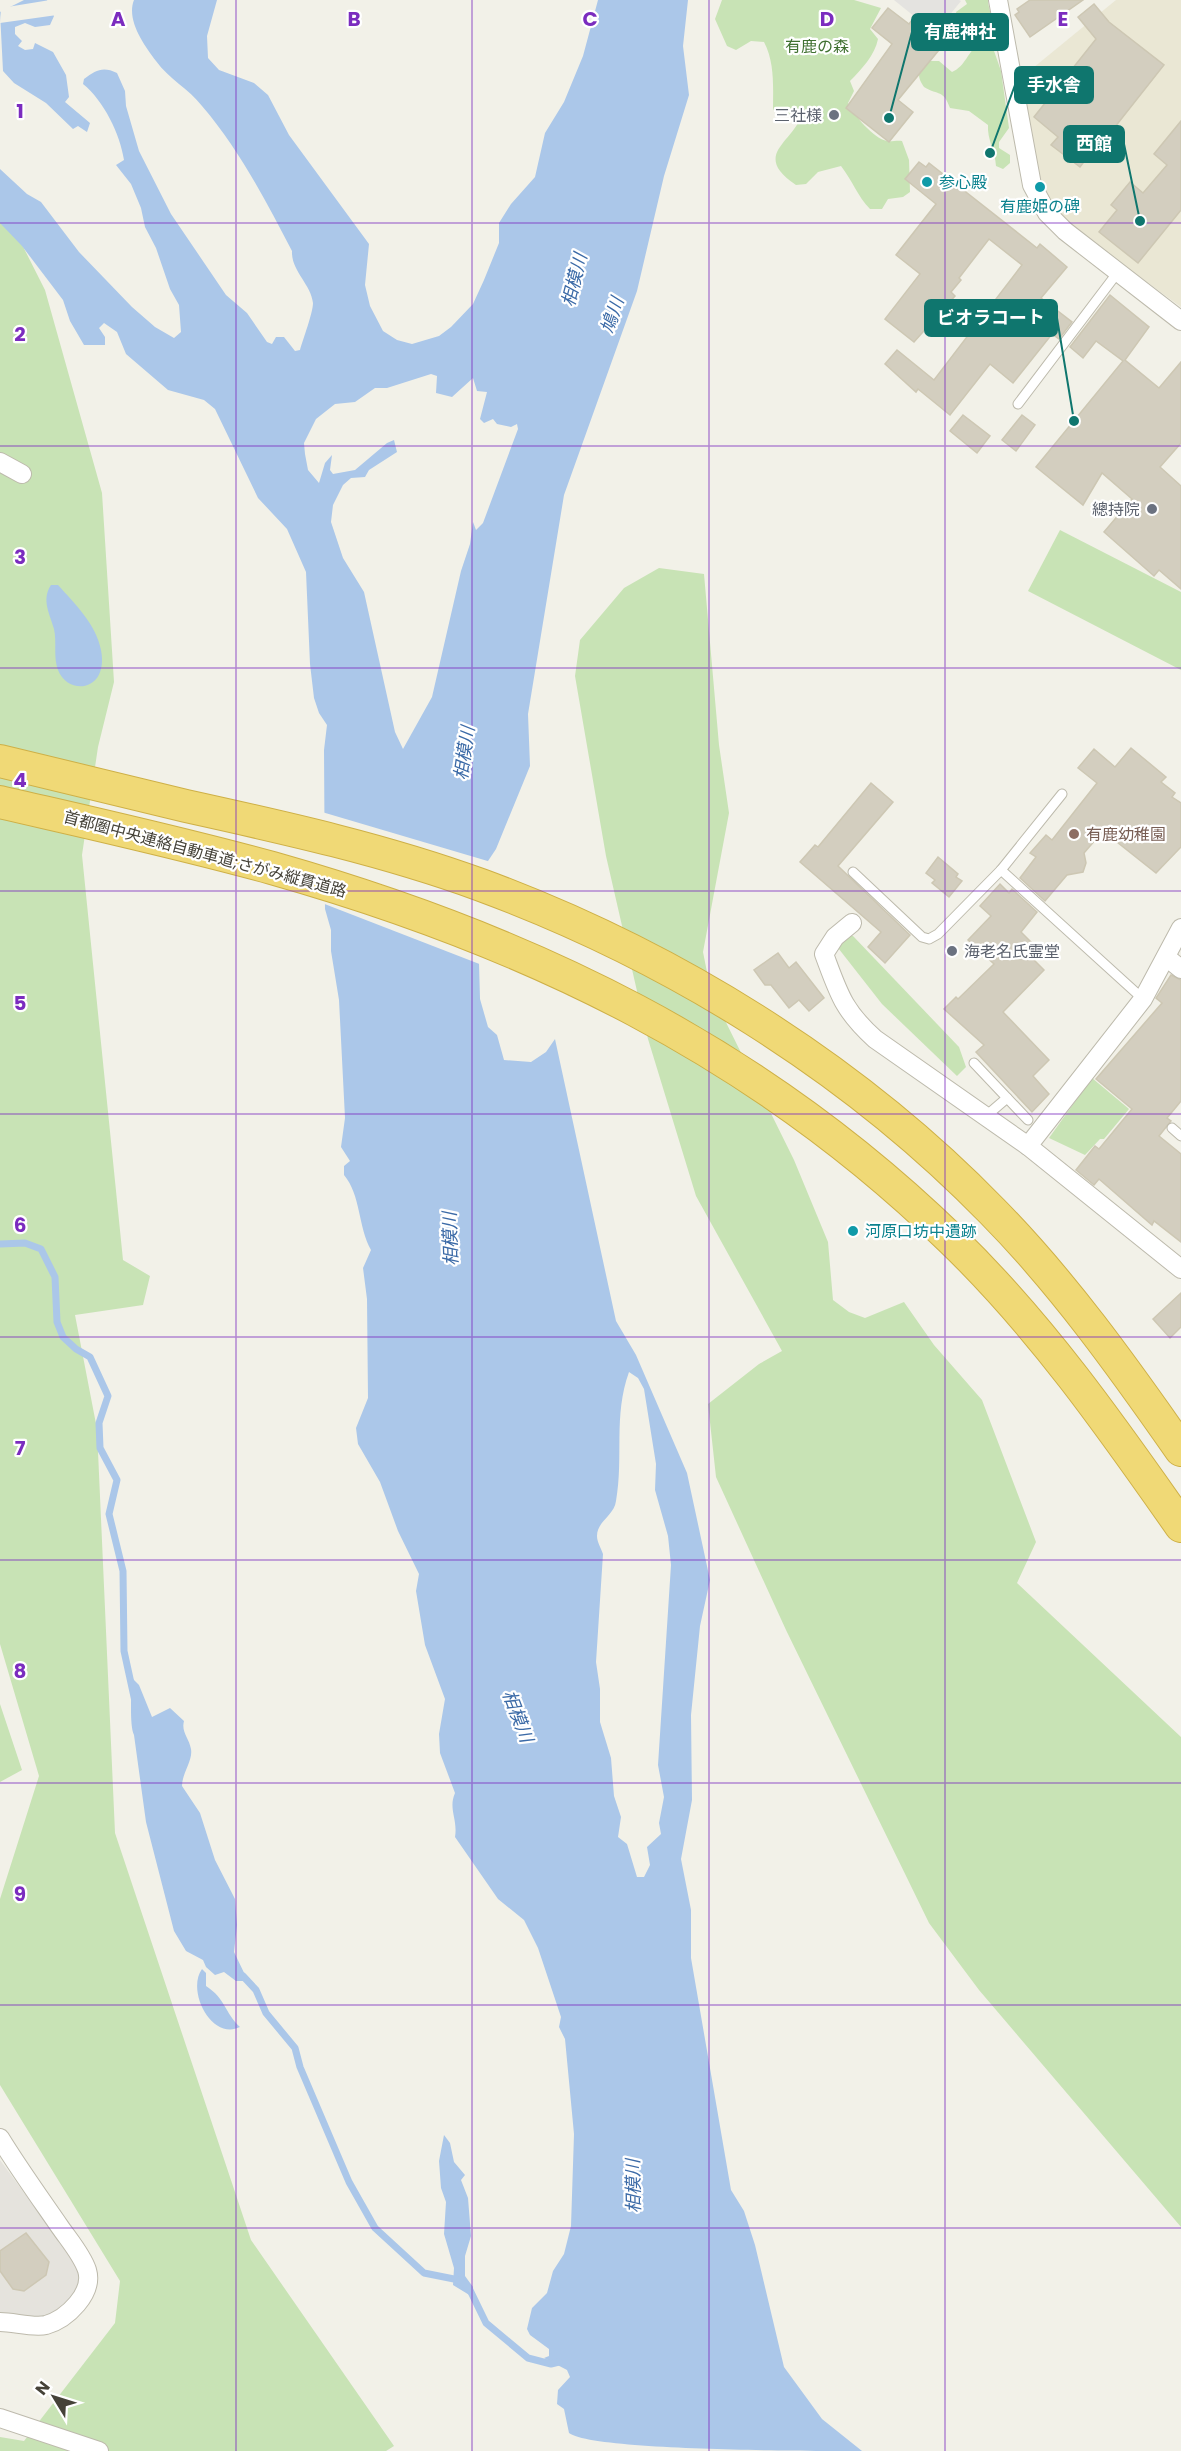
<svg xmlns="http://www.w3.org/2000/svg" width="1181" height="2451" viewBox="0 0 1181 2451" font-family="Poppins,'Noto Sans JP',sans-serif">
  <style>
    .industrial { fill: #e5e3dd }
    .education { fill: #eae7d4 }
    .green { fill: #c8e3b5 }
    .parking { fill: #e4e3e0 }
    .water { fill: #abc7e9; fill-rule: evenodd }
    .pier { fill: #f2f1e8 }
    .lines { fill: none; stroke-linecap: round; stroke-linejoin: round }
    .stream { stroke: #abc7e9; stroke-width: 7 }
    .building { fill: #d3cebf; stroke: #cdc7b3; stroke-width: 1.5 }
    .lane-casing { stroke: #bdbaac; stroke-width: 11 }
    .street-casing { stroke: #bdbaac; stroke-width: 20 }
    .highway-casing { stroke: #ceb047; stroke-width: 34 }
    .lane { stroke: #fff; stroke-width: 9 }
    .street { stroke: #fff; stroke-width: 18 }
    .highway { stroke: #f0d976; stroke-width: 32 }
    .grid { fill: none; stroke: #7b2cbf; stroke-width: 1.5; stroke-opacity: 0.55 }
    .worship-dot { fill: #6b7280; stroke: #fff; stroke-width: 2 }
    .culture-dot { fill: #0f9aa8; stroke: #fff; stroke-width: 2 }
    .education-dot { fill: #8d6e63; stroke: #fff; stroke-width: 2 }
    .labels { text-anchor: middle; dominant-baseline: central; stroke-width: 4.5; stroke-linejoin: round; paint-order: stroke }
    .park-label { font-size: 16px; fill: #407131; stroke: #fff }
    .worship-label { font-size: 16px; fill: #5b616d; stroke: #fff; text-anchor: end }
    .culture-label { font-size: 16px; fill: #0d838f; stroke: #fff; text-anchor: start }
    .education-label { font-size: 16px; fill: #785e54; stroke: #fff; text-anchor: start }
    .street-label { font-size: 16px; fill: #454238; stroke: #fff }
    .water-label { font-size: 18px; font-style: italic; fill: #3b6aa7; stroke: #fff }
    .grid-label { font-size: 20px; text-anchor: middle; font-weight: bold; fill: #7b2cbf; stroke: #fff; stroke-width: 4.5; stroke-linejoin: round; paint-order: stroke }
    .leader { fill: none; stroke: #0f766e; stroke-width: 2 }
    .callout-dot { fill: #0f766e; stroke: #fff; stroke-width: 2 }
    .callout { fill: #0f766e; stroke: #0f766e; stroke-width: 2 }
    .callout-label { font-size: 18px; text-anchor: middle; font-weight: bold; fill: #fff }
  </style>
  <rect width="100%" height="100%" fill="#f2f1e8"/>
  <polygon class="industrial" points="0,2160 77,2265 79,2279 76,2295 48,2319 0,2318"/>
  <polygon class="education" points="1116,0 1181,0 1181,307 1058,217 1036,173 1022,77"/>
  <g class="green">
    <path d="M722,0H854L881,8L870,29L878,39C875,55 861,70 850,81L854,91L848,103C853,114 874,139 887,141C891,142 897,140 902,141L909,160L910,192L903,197L888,199L882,209H870C858,197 852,180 841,166L818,172L806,184L796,185C752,155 791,144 802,115L798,110L787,115L773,110C773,87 775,63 764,42L751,41L736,50L727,46L715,19Z"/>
    <path d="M965,0H988C989,15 997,21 985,33L961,30L956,12L967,4Z"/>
    <path d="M980,43L993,48L1001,71L1009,128L999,142V148L1010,155V163L1003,169L996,166C995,151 987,139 988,125L969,111L950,108C943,89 939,96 924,87C916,75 918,70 929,61H939L952,72C966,66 967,52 980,43Z"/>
    <polygon points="0,201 45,290 102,493 114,682 98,747 82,855 123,1260 150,1276 143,1305 75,1315 97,1429 115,1833 251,2240 394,2446 386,2451 0,2451 0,2437 24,2441 115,2323 120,2281 0,2085 0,1899 39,1776 0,1644"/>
    <polygon points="1060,530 1181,592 1181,670 1028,591"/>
    <polygon points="659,568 704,574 719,745 729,813 703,952 711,992 794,1160 828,1242 833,1300 849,1312 865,1318 904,1302 934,1345 982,1400 1036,1542 1017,1583 1181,1737 1181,2227 979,1990 929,1923 786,1630 716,1477 708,1404 759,1364 782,1351 696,1196 648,1039 606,856 575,676 580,640 624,588"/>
    <polygon points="848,935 853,936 959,1047 966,1067 957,1076 882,1004 835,944"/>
    <polygon points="1092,1078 1129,1109 1104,1139 1100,1139 1085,1155 1049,1138"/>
    <polygon points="0,1704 22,1770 0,1782"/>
  </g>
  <polygon class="parking" points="894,0 959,0 961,1 935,33"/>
  <g class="water">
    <polygon points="24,0 47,0 54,16 50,25 35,27 25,23 15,27 15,34 22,41 18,46 25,50 33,49 35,43 53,52 66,75 69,97 65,102 90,123 87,132 78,126 73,129 46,103 14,83 3,71 0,12"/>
    <path d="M134,0H217L207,36L208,58L219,70L254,83L268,95L289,135L369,244L365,285L370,306L383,331L397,340L412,344L439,336L451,327L473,304L484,280L499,243V223L511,204L535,177L545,133L564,102L583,56L598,0H688L683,46L689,95L664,176L637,291L564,495L528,714L530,766L496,849L488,861L479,963L480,999L488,1027L497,1035L504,1060L531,1062L546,1052L555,1039L616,1321L636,1355L687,1473L710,1580L700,1626L691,1715L692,1800L681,1859L691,1910V1958L731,2190L744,2211L755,2245L784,2367L822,2419L862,2451C815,2451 592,2451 569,2433L564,2409L557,2404L558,2390L570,2377L567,2370L544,2358L549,2356V2349L530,2335L527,2329L532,2308L547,2293L553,2271L564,2254L571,2226L574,2134L565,2039L559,2027L561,2017L538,1948L524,1920L498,1899L455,1837C458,1819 448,1809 455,1793L440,1753L439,1734L445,1699L425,1645L416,1591L419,1574L398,1531L380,1482L358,1444L356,1428L368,1398L367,1299L363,1268L371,1250C358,1227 361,1195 344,1175V1166L350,1161L341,1147L345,1118L339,1000L331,951V930L325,909L324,750L327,725L319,713L314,698L310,664L306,572L287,529L258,498L215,409L204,400L168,390L126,354L117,332L104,323L99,328L105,337V345H84L70,321L63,300L22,246L0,223V169L27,194L41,202L79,252L132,307L155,327L174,338L181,332L179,305L170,289L156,248L145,227L141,208L131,184L116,165L124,160C120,134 104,101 83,84L84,79C96,70 103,66 117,73L125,91L126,106L139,151L171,214L226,295L247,313L267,342L272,344L276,337H284L295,351L300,350C303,339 313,313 313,303C311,284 291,271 292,251C266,201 239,149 202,106C189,89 169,79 156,61C144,45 126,20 134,0ZM431,374L437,376L436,393L452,397L473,378L477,391L487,392L480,419L484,423L493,419L497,424L511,427L517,424L518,429L483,523L476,530L473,522L470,544L461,571L432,697L403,749L395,732L364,592L343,558L331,522L333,505L343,485L351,478L365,477L369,470L397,452L394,440L387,443L355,470L333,474L330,470L332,455L325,463L319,483L308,470L305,454L304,443L316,419L335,404L355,402L375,388H387ZM629,1372L638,1378L644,1389L656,1464L655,1490L668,1536L671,1565L658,1765L664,1797L659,1823L661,1834L647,1847L650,1865L644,1877H637L627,1844L618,1837L621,1817L614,1796L611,1758L600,1722V1689L596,1662L603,1554C601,1548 597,1542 597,1536C597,1521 614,1516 616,1501C624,1456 613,1417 629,1372Z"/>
    <path d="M51,585H58C75,604 96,624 101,650C109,692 68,696 58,670C53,657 57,642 54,629C50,614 41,600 51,585Z"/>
    <path d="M131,1677L139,1685L152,1717L170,1708L184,1721C181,1732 189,1738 191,1749C193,1761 182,1773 182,1786L200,1813L215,1860L235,1899L237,1925L234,1952L248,1981H236L224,1972L215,1975L206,1967L203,1960L186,1951L174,1931L146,1822L134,1735C129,1724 132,1693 131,1677Z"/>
    <path d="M202,1969L206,1973V1986C226,1999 224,2012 240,2027C212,2041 186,1991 202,1969Z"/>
    <polygon points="444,2135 450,2143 454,2162 465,2175 461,2180 468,2198 471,2236 465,2256 465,2276 473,2287 471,2296 453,2285 454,2268 444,2234 446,2202 441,2188 439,2161"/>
  </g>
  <g class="pier">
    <polygon points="50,0 57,15 0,23 1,8"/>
    <polygon points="322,812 491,862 482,965 322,903"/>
  </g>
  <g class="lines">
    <g class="stream">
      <polyline points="0,1244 25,1243 41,1249 55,1277 57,1322 63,1337 76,1349 90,1357 108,1396 99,1423 100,1448 117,1480 109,1514 123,1571 124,1651 136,1706"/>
      <polyline points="243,1976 256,1990 266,2013 295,2048 300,2067 349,2182 375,2228 424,2273 459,2280 469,2288 486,2323 528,2358 551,2364 559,2362"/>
    </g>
  </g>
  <g class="building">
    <polygon points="1030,0 1083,0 1030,37 1015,15 1019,12 1017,9"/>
    <polygon points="1094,4 1109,22 1164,65 1088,161 1086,159 1080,167 1051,145 1058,137 1034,117 1096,39 1078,17"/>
    <polygon points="888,8 909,24 912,20 943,45 898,100 913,112 889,142 846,108 892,44 872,28"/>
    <polygon points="1181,121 1181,210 1138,263 1099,232 1117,210 1111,205 1130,182 1143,193 1167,165 1154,154"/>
    <polygon points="919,162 926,167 929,163 1037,248 1040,244 1067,267 1041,298 1072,322 1059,339 1052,334 1013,383 990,364 950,415 918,389 916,392 885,364 897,350 934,380 1022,265 989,239 959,278 961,280 951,292 955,296 914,342 885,319 920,274 896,255 936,204 905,179"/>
    <polygon points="1110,295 1149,327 1125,360 1159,388 1181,362 1181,443 1160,467 1181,486 1181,589 1159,570 1154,576 1104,532 1132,499 1102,473 1083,505 1036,467 1123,361 1096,341 1083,358 1070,347"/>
    <polygon points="963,415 990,436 977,453 950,431"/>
    <polygon points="1022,415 1035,425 1016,451 1002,440"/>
    <polygon points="1131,748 1166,777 1161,782 1175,793 1172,797 1181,803 1181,847 1156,873 1103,831 1084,853 1086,863 1083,872 1067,875 1045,901 1020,878 1036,857 1030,853 1046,835 1052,840 1097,783 1078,768 1094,749 1115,767"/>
    <polygon points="871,783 893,802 838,866 910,935 885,963 868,947 881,932 800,862 815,845 818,847"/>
    <polygon points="938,857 958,874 956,877 962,881 949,897 932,883 935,880 926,873"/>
    <polygon points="1000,884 1009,893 1012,889 1037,912 1021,932 1037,948 1030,956 1044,970 1003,1012 1049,1060 1033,1076 1049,1094 1032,1112 976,1052 984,1045 944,1009 956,997 958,999 994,964 968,940 991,916 980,906"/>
    <polygon points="778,953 789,968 796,962 824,998 809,1011 799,1000 789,1008 771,985 765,985 754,970"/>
    <polygon points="1171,975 1181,980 1181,1101 1167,1118 1171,1121 1159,1136 1181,1154 1181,1242 1154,1221 1152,1225 1099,1179 1094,1185 1076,1170 1095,1146 1099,1149 1132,1109 1096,1079 1162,1003 1156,998"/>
    <polygon points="1181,1293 1181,1327 1170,1338 1153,1319"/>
    <polygon points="26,2233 49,2262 46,2275 24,2291 13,2289 0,2271 0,2251"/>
  </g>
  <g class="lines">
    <defs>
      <g id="lane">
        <polyline points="942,25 963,41 1004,36"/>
        <polyline points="1018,404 1118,272"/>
        <polyline points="1001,870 1062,794"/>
        <polyline points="853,872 922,937 929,939 938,934 1001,870 1143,999"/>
        <polyline points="974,1063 1028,1120"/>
        <polyline points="986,1116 1007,1098"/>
        <polyline points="1172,1128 1181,1136"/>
      </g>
      <g id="street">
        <polyline points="998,0 1032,185 1047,213 1065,231 1181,321"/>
        <polyline points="0,462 22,474"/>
        <path d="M852,923L835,937L824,954C839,994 843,1010 875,1039L1028,1146L1181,1269"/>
        <polyline points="1166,957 1181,969"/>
        <polyline points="1028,1146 1143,999 1181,928"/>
        <path d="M0,2138C19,2169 40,2198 60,2227C69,2240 82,2255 87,2270C94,2293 67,2319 46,2325C33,2328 14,2322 0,2322"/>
        <polyline points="0,2418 99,2451"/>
      </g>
      <g id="highway">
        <path d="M0,761C62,776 124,791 186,806C286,828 385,850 481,885C670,955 851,1066 992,1211C1063,1283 1123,1367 1181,1450"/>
        <path d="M0,802C91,823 182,843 272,868C530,941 758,1051 952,1240C1040,1325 1111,1426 1181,1526"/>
      </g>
    </defs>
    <use href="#lane" class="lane-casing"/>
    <use href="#street" class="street-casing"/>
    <use href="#highway" class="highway-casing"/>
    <use href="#lane" class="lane"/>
    <use href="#street" class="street"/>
    <use href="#highway" class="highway"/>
  </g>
  <path class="grid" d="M236,0V2451M472,0V2451M709,0V2451M945,0V2451M0,223H1181M0,446H1181M0,668H1181M0,891H1181M0,1114H1181M0,1337H1181M0,1560H1181M0,1783H1181M0,2005H1181M0,2228H1181"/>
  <g class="worship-dot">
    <circle cx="834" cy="115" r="6"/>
    <circle cx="1152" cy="509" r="6"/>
    <circle cx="952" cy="951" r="6"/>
  </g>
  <g class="culture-dot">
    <circle cx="927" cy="182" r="6"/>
    <circle cx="1040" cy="187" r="6"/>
    <circle cx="853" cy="1231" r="6"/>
  </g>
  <circle class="education-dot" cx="1074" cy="834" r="6"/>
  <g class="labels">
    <g class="park-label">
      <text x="817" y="46">有鹿の森</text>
    </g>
    <g class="worship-label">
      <text x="822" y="115">三社様</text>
      <text x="1140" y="509">總持院</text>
      <text x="964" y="951" text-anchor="start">海老名氏霊堂</text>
    </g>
    <g class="culture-label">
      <text x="939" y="182">参心殿</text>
      <text x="1040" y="206" text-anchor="middle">有鹿姫の碑</text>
      <text x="865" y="1231">河原口坊中遺跡</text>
    </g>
    <g class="education-label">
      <text x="1086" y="834">有鹿幼稚園</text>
    </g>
    <g class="street-label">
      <text transform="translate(205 854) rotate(15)">首都圏中央連絡自動車道;さがみ縦貫道路</text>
    </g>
    <g class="water-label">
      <text transform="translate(574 280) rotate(-76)">相模川</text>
      <text transform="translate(612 315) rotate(-72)">鳩川</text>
      <text transform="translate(464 753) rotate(-82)">相模川</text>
      <text transform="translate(450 1239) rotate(-92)">相模川</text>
      <text transform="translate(518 1716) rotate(69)">相模川</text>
      <text transform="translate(633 2186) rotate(-91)">相模川</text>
    </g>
  </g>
  <g class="grid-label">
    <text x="118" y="26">A</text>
    <text x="354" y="26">B</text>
    <text x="590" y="26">C</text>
    <text x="827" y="26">D</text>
    <text x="1063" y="26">E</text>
    <text x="20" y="118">1</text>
    <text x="20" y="341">2</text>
    <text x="20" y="564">3</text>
    <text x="20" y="787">4</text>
    <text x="20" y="1010">5</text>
    <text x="20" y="1232">6</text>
    <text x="20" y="1455">7</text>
    <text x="20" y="1678">8</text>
    <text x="20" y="1901">9</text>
  </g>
  <path class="leader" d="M889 118L912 32M990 153L1015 85M1140 221L1124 144M1074 421L1057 318"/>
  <g class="callout-dot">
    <circle cx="889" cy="118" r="6"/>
    <circle cx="990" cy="153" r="6"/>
    <circle cx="1140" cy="221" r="6"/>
    <circle cx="1074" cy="421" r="6"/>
  </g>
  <g class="callout">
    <rect x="912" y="14" width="96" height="36" rx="6"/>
    <rect x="1015" y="67" width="78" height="36" rx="6"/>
    <rect x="1064" y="126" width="60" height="36" rx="6"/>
    <rect x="925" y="300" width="132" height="36" rx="6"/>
  </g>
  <g class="callout-label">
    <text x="960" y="38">有鹿神社</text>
    <text x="1054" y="91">手水舎</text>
    <text x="1094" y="150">西館</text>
    <text x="991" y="324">ビオラコート</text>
  </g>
  <g transform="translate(54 2397) rotate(308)" stroke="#ffffff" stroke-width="4.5" paint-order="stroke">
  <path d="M0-4.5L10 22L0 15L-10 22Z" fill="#454238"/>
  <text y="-9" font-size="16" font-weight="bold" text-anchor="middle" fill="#454238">N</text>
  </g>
</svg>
